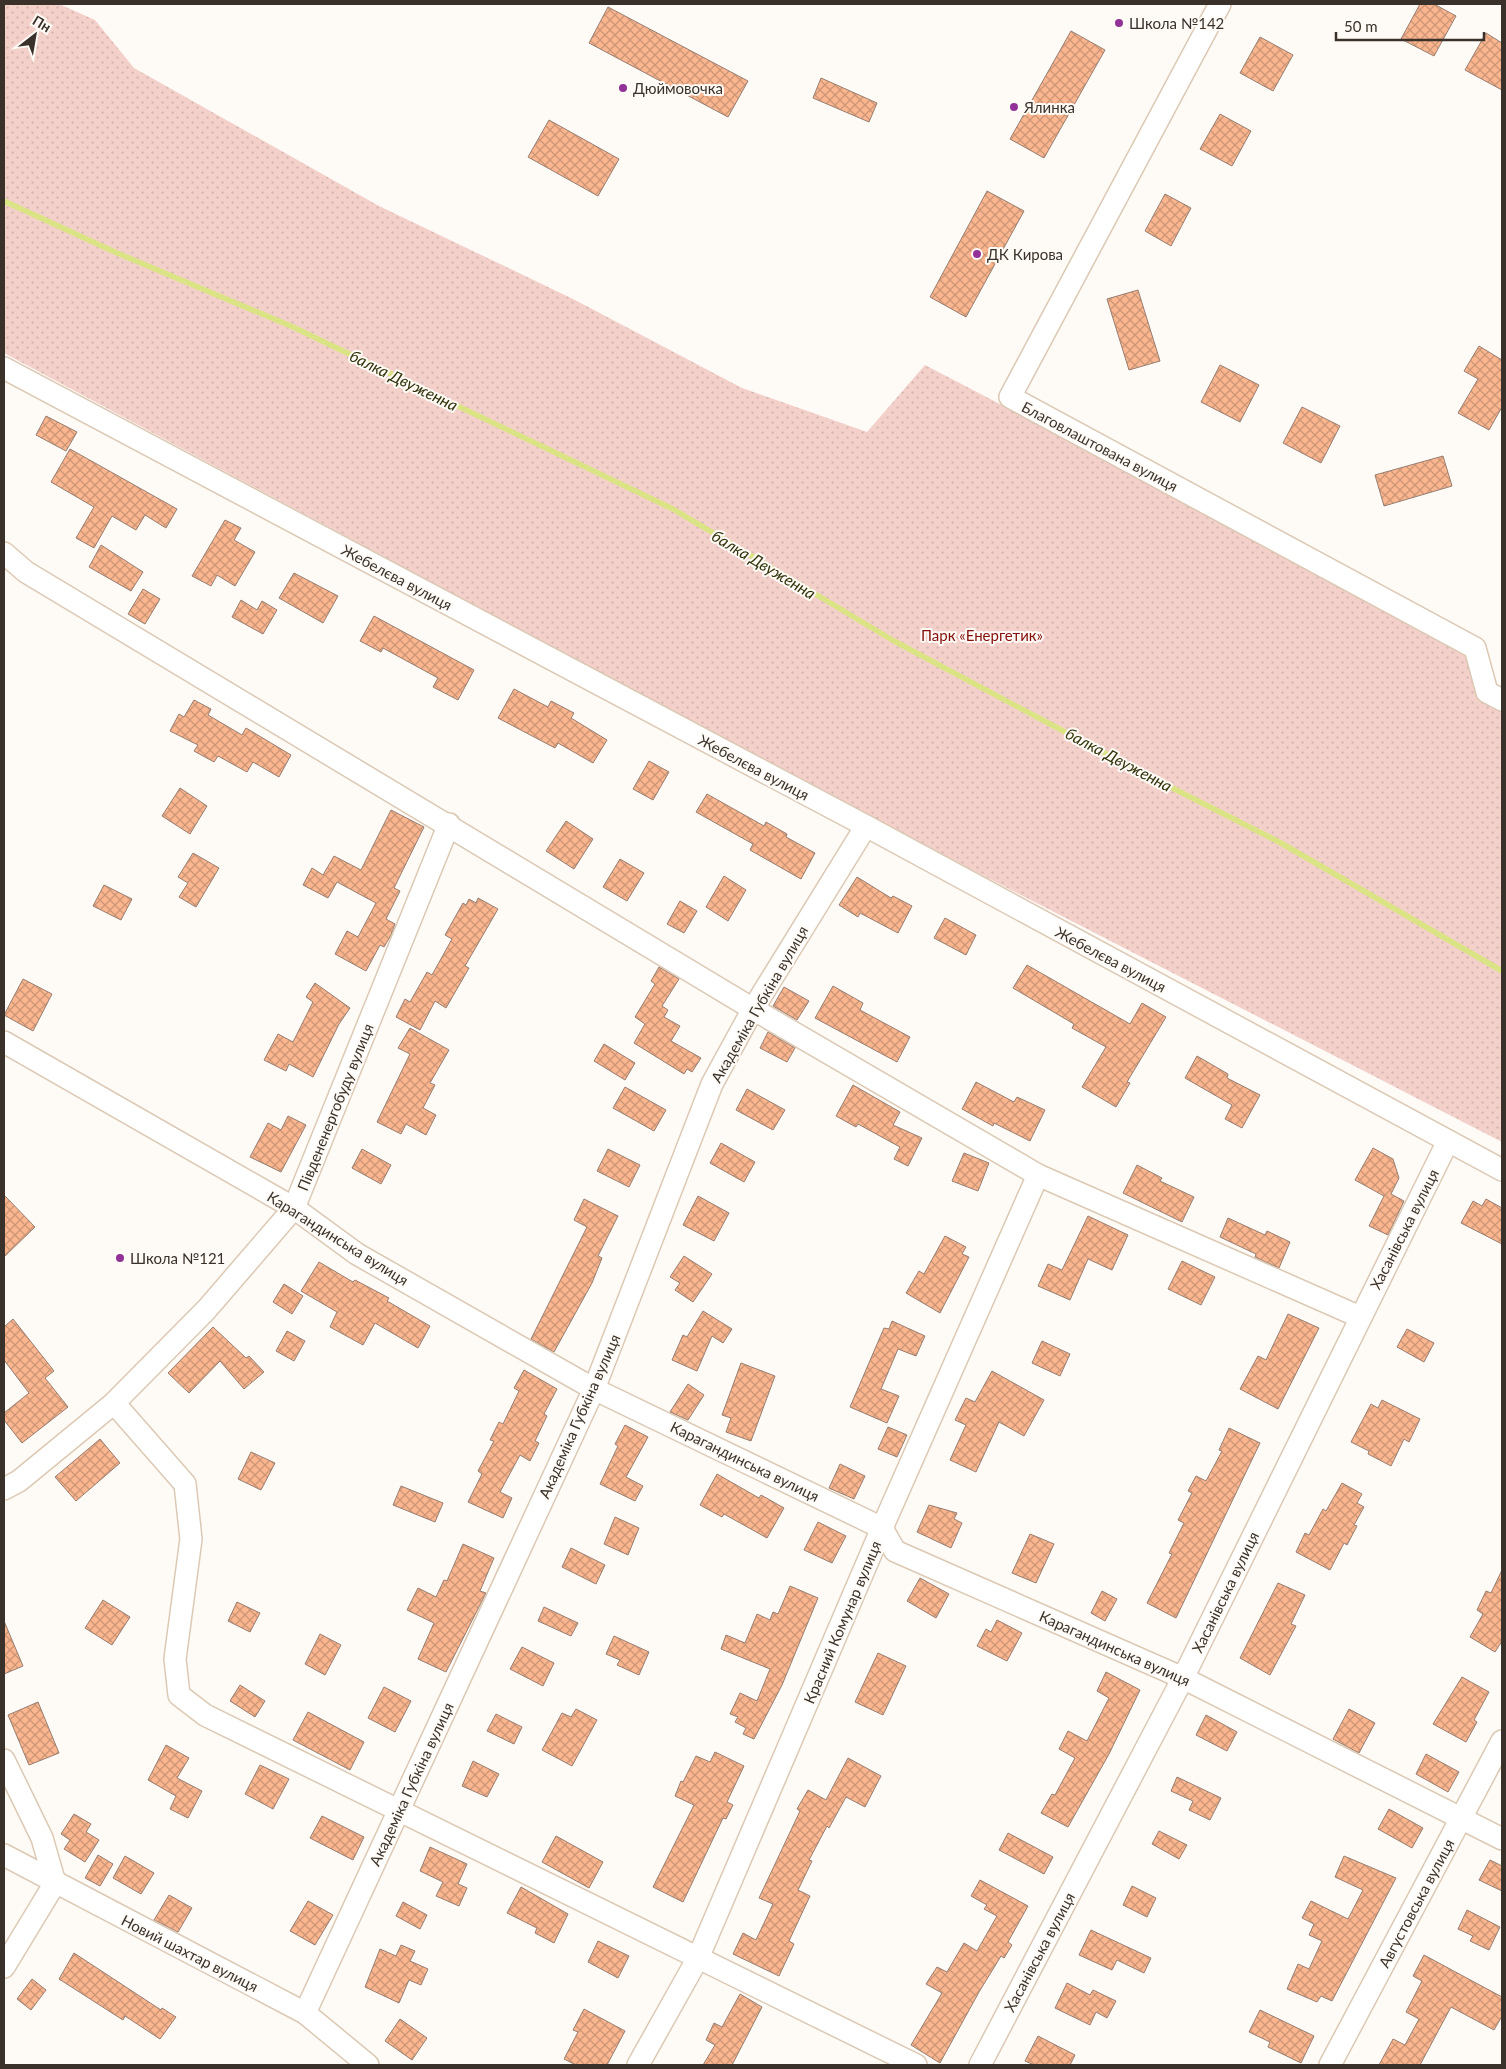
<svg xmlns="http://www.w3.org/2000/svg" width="1506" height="2069" viewBox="0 0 1506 2069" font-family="Lato,sans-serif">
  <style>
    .grass { fill: url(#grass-dots) }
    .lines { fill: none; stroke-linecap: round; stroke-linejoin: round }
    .stream { stroke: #dbe484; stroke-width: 5.5 }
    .building { fill: url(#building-cross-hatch); stroke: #967e71 }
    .minor-casing { stroke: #dcc9b4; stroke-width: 24 }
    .minor { stroke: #fff; stroke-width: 21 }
    .poi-dot { fill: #923198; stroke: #fefaf6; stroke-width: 2 }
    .labels { text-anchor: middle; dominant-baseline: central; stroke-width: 4; stroke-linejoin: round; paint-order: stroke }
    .poi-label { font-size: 15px; fill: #3a322a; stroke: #fefaf6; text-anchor: start }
    .street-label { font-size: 15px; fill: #3a322a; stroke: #fefaf6 }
    .park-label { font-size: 15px; fill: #840f0b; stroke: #fefaf6 }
    .water-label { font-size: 16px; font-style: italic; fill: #32350c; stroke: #fefaf6 }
  </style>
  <defs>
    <pattern id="grass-dots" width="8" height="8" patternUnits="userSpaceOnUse" patternTransform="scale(1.25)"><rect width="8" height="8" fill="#f4d0ca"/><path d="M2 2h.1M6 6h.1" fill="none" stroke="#d2b3ae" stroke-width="1.8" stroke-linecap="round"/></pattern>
    <pattern id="building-cross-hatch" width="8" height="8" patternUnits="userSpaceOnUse" patternTransform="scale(1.25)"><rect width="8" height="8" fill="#fbb68f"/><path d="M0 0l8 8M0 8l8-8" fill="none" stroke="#cc9575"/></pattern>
  </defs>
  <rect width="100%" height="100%" fill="#fefaf6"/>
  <polygon class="grass" points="4,4 59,4 95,20 134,68 379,206 575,300 742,388 867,432 925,365 1246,532 1469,652 1502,705 1502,1142 871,818 4,353"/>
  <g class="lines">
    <polyline class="stream" points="4,201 117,253 293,327 673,509 894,641 1127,765 1281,843 1502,971"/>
  </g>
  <g class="building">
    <polygon points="1420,4 1434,4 1456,16 1434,56 1401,39"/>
    <polygon points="608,7 748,81 728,117 589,43"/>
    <polygon points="1071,31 1105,50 1044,158 1010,139"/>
    <polygon points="1486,33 1502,43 1502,90 1465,70"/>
    <polygon points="1260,37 1293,55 1273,91 1240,73"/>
    <polygon points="821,78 877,103 869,122 813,98"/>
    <polygon points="1220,114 1251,131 1232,166 1200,149"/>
    <polygon points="549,120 619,159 598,196 528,157"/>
    <polygon points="987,191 1024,211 966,317 930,297"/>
    <polygon points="1165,194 1191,208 1171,246 1145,231"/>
    <polygon points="1138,290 1160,361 1129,370 1107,299"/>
    <polygon points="1479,346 1502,360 1502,407 1489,430 1458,413 1478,379 1464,371"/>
    <polygon points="1220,365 1259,385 1240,422 1201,402"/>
    <polygon points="1302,407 1340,426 1321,463 1283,443"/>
    <polygon points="46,416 77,432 66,451 36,435"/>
    <polygon points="70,449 177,509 166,528 145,515 136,530 112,516 94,548 76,538 94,507 51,482"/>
    <polygon points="1443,456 1452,486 1384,506 1375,475"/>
    <polygon points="225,520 241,528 234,540 255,552 235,586 217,575 211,586 192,576"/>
    <polygon points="101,545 143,572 131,591 89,567"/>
    <polygon points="294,573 338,596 323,623 279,598"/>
    <polygon points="143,589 160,599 145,624 128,614"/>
    <polygon points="241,600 257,610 262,601 277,610 263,634 232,617"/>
    <polygon points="374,616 474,670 458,700 433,687 438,678 383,648 381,652 360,641"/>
    <polygon points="514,689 548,707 551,701 574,713 571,718 607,740 593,763 558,743 555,748 498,718"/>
    <polygon points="194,700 211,709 208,715 242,735 246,728 291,755 279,777 253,762 247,772 218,756 214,762 194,751 198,745 170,731 179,714 184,717"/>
    <polygon points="649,761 669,772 653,800 633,789"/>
    <polygon points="180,788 207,806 190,834 162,816"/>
    <polygon points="707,794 764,826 766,822 787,834 786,837 815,853 801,879 750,850 753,844 696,812"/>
    <polygon points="391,810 424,827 394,888 400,891 386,919 395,924 391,935 384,947 380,945 366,971 335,954 347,931 358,937 376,903 337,882 328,898 303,885 312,868 323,875 334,856 361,870"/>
    <polygon points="566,821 593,839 574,869 546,851"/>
    <polygon points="193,853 219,868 196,907 179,897 188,883 178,877"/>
    <polygon points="620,859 644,873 627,901 603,887"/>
    <polygon points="724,876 746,890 728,921 706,907"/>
    <polygon points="857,877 891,898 893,896 912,906 898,933 860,913 858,917 839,905"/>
    <polygon points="104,885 132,899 121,920 93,906"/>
    <polygon points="478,898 498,909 465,966 469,968 446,1008 435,1001 420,1030 396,1017 405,999 410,1002 427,972 432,975 452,939 445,935 463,903 466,905 469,899 476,903"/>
    <polygon points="680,901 697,911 684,933 667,924"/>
    <polygon points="945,918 976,935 966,955 934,938"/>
    <polygon points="1027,965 1130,1024 1142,1003 1166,1017 1127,1082 1130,1083 1116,1107 1082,1087 1106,1047 1072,1028 1074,1024 1013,988"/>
    <polygon points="659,967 679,979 662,1006 668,1010 664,1017 680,1026 671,1041 701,1058 692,1072 687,1069 684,1074 634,1043 645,1024 635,1017 655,984 651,981"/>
    <polygon points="23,979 52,994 33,1031 4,1015"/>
    <polygon points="315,983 350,1008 339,1024 313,1077 289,1064 286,1071 264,1060 278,1034 293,1042 313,1002 306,997"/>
    <polygon points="833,986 863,1003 860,1010 910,1037 897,1062 815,1018"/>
    <polygon points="784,987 809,1001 797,1020 773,1006"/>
    <polygon points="410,1028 449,1050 430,1083 435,1085 423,1108 436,1115 426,1135 406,1124 401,1134 377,1122 410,1054 398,1048"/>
    <polygon points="768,1032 795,1048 787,1062 760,1048"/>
    <polygon points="604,1044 635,1063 625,1080 594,1061"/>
    <polygon points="1197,1056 1228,1074 1227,1078 1260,1095 1242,1128 1225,1119 1232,1105 1185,1078"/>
    <polygon points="976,1082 1014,1102 1017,1097 1045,1110 1030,1141 994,1123 993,1126 962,1109"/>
    <polygon points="853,1085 900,1112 893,1125 922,1138 908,1166 894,1159 900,1147 858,1124 856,1127 836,1116"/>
    <polygon points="625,1087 666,1110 654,1131 613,1108"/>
    <polygon points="747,1089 785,1110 773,1130 736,1110"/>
    <polygon points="288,1116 306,1125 281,1172 250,1157 268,1123 281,1130"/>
    <polygon points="721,1143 755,1162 744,1182 710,1163"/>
    <polygon points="1373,1148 1393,1159 1399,1178 1391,1194 1404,1201 1388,1235 1369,1226 1384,1196 1355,1180"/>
    <polygon points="362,1149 391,1165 381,1184 352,1168"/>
    <polygon points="608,1149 640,1165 629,1187 597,1171"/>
    <polygon points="964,1153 989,1163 978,1191 952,1181"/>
    <polygon points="1137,1165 1162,1178 1160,1181 1194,1197 1182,1222 1123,1193"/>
    <polygon points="4,1195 35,1227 4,1257"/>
    <polygon points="698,1196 729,1213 714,1241 683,1225"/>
    <polygon points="584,1199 618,1216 598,1256 602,1258 592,1283 554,1352 531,1339 587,1227 574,1220"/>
    <polygon points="1486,1199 1502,1208 1502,1244 1461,1223 1473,1201 1482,1206"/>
    <polygon points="1088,1216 1128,1235 1112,1270 1088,1259 1070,1300 1038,1286 1048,1264 1062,1270"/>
    <polygon points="1228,1218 1265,1235 1267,1231 1290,1242 1279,1268 1255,1257 1256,1254 1220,1237"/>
    <polygon points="945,1236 966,1247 962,1254 969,1257 940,1313 906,1293 919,1271 924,1274"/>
    <polygon points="684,1256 712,1274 693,1302 675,1290 680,1283 670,1277"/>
    <polygon points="1182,1261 1215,1277 1201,1305 1168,1289"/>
    <polygon points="319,1262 353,1282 355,1280 389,1298 387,1301 430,1326 418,1348 375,1323 363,1345 330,1327 337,1312 301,1291"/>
    <polygon points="284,1284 303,1296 292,1314 273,1302"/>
    <polygon points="703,1311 732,1329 723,1343 712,1336 697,1371 672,1360 683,1335 687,1337"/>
    <polygon points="1288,1314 1319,1328 1278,1409 1240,1389 1258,1356 1266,1360"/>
    <polygon points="13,1319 54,1371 45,1378 68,1407 22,1443 4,1420 4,1413 29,1393 4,1360 4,1327"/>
    <polygon points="892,1321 925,1336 916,1356 898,1349 881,1389 899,1396 887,1423 850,1407 884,1328 889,1329"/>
    <polygon points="213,1327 246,1358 249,1356 264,1372 244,1389 220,1361 189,1393 168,1373"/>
    <polygon points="1407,1329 1434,1343 1424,1362 1397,1347"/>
    <polygon points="287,1331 305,1341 294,1361 276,1351"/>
    <polygon points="1042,1341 1070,1354 1060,1376 1032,1363"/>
    <polygon points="741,1363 775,1376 751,1441 726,1432 731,1418 722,1415"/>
    <polygon points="524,1370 557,1389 544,1414 547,1416 535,1441 539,1443 530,1461 520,1455 500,1492 512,1498 503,1518 468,1502 482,1474 478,1471 494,1441 490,1440 499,1422 503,1424 519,1391 514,1388"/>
    <polygon points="992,1371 1044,1400 1024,1436 999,1422 976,1472 950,1460 966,1425 955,1420 966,1398 975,1402"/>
    <polygon points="688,1384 704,1395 688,1420 670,1412"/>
    <polygon points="1382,1400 1420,1419 1409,1442 1404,1439 1391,1466 1368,1454 1369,1451 1351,1442 1371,1404 1378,1408"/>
    <polygon points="625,1425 648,1437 626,1477 643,1486 635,1501 600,1484 618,1446 615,1444"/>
    <polygon points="888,1427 907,1435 897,1457 878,1449"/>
    <polygon points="1229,1428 1260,1443 1176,1618 1147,1603 1172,1554 1169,1553 1184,1523 1178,1520 1192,1493 1188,1491 1196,1476 1206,1481 1222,1451 1219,1450"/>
    <polygon points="100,1439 120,1463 76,1501 55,1477"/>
    <polygon points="251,1452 275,1463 261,1490 238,1479"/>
    <polygon points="840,1464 865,1476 854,1499 829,1488"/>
    <polygon points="717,1474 759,1498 761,1495 784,1508 767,1538 724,1514 722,1517 700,1505"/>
    <polygon points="1342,1483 1362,1494 1357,1503 1364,1507 1354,1525 1357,1526 1347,1545 1344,1543 1330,1570 1296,1552 1305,1533 1309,1535 1323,1509 1326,1511"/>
    <polygon points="401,1486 443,1503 435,1522 393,1505"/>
    <polygon points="929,1505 957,1513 954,1519 962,1523 951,1548 917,1532"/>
    <polygon points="615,1517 639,1528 628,1555 604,1544"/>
    <polygon points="818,1522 846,1536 832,1563 804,1550"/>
    <polygon points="1030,1534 1054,1544 1036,1583 1012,1573"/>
    <polygon points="463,1544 494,1558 480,1591 486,1593 446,1672 418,1659 434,1623 407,1610 418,1588 436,1597 444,1580 447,1581"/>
    <polygon points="571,1548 605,1565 596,1584 562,1567"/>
    <polygon points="1502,1570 1502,1641 1495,1652 1470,1637 1483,1614 1477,1610 1486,1591 1491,1593"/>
    <polygon points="920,1578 949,1594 936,1618 907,1601"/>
    <polygon points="1278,1583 1305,1595 1291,1624 1296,1626 1270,1675 1240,1658"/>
    <polygon points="790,1586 818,1598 782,1685 754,1739 743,1734 746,1728 735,1722 738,1717 730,1714 740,1693 757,1701 770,1669 721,1649 726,1635 745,1643 757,1614 770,1620 773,1612 778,1614"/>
    <polygon points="1102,1591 1117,1599 1105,1621 1091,1613"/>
    <polygon points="103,1600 130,1617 112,1645 85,1628"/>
    <polygon points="237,1602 260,1613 250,1632 228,1621"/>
    <polygon points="544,1607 578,1623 571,1636 538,1621"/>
    <polygon points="997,1620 1022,1633 1007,1661 977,1646 986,1629 991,1632"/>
    <polygon points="4,1621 23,1666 4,1674"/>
    <polygon points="320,1634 341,1645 325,1675 305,1664"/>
    <polygon points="614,1636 649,1652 639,1675 617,1665 620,1660 606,1654"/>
    <polygon points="522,1647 554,1663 543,1686 510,1669"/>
    <polygon points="878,1653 906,1666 883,1715 855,1702"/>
    <polygon points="1106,1672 1140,1690 1109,1754 1068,1827 1041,1813 1052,1794 1055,1795 1075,1758 1059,1749 1068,1731 1087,1741 1109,1698 1097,1691"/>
    <polygon points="1462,1677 1489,1692 1474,1720 1477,1722 1466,1742 1433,1724"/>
    <polygon points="240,1685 265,1701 255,1717 230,1701"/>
    <polygon points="384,1687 411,1701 395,1732 368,1718"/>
    <polygon points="38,1702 59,1753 29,1765 8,1715"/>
    <polygon points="576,1709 597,1720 572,1766 542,1750 562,1713 571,1717"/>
    <polygon points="1349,1709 1375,1723 1359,1753 1333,1739"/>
    <polygon points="308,1712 364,1742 350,1770 293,1740"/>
    <polygon points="496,1714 522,1727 514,1744 487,1731"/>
    <polygon points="1206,1715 1237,1732 1227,1751 1196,1735"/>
    <polygon points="166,1745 189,1758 177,1778 202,1791 188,1818 170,1809 176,1796 148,1780"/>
    <polygon points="715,1752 744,1766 727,1802 733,1805 726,1819 723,1818 683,1902 653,1887 694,1805 675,1796 681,1781 683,1782 696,1756 710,1762"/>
    <polygon points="1426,1754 1459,1772 1448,1792 1416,1774"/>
    <polygon points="848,1758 881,1776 865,1807 846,1797 829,1828 827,1826 809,1860 812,1861 798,1890 810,1896 789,1941 794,1944 779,1976 733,1954 743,1933 756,1940 773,1904 759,1898 800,1811 797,1809 808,1790 826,1800"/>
    <polygon points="473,1761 499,1774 487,1797 462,1786"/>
    <polygon points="260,1765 289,1779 273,1809 245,1794"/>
    <polygon points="1177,1777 1221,1798 1210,1820 1189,1810 1193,1801 1171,1791"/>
    <polygon points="1389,1809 1423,1828 1412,1848 1378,1829"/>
    <polygon points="74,1814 91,1824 86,1832 99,1840 85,1862 64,1849 70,1840 61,1834"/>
    <polygon points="322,1816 364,1837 353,1860 310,1838"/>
    <polygon points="1159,1831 1187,1845 1179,1859 1152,1844"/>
    <polygon points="1008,1833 1053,1857 1044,1874 999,1850"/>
    <polygon points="556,1836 603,1862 589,1888 542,1862"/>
    <polygon points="430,1847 467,1864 458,1884 467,1888 459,1906 436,1896 443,1882 420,1871"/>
    <polygon points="98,1855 113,1864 100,1886 85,1878"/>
    <polygon points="125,1856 154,1873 141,1894 113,1878"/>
    <polygon points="1344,1856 1396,1878 1332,2001 1321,1996 1317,2002 1287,1989 1298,1964 1309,1969 1322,1941 1309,1935 1314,1924 1302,1918 1311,1901 1348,1919 1363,1890 1335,1877"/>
    <polygon points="1490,1860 1502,1866 1502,1891 1479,1880"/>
    <polygon points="980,1880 1028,1906 1008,1942 1012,1945 1004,1958 1001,1956 979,1992 940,2063 911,2045 942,1993 926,1984 937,1967 947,1972 964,1943 977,1951 997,1916 984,1909 987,1905 971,1896"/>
    <polygon points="1132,1886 1156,1898 1147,1917 1123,1905"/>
    <polygon points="521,1887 568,1914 554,1943 535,1933 537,1928 507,1913"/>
    <polygon points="169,1895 192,1908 178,1932 154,1920"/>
    <polygon points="308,1901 333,1915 315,1945 290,1931"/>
    <polygon points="403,1902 427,1915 420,1929 396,1916"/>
    <polygon points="1467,1910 1500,1927 1489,1950 1470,1941 1473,1936 1458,1929"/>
    <polygon points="1091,1930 1151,1958 1144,1973 1117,1960 1112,1970 1079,1955"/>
    <polygon points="598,1941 629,1956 618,1978 588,1962"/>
    <polygon points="401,1945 415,1951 410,1961 428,1969 421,1985 409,1980 399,2003 365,1987 380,1949 396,1956"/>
    <polygon points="74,1953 161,2010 162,2008 176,2017 160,2039 125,2016 123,2020 59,1979"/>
    <polygon points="1424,1955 1502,1997 1502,2016 1494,2030 1451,2007 1420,2065 1379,2065 1393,2039 1405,2045 1419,2019 1406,2012 1422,1981 1413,1976"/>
    <polygon points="32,1979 46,1990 31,2010 17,1999"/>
    <polygon points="1067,1983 1090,1995 1093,1990 1116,2001 1107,2018 1096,2012 1090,2025 1055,2008"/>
    <polygon points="740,1994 762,2007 745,2040 732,2065 703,2065 715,2045 706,2040 714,2023 722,2027"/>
    <polygon points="584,2009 625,2031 607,2065 576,2065 564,2059 578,2032 573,2030"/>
    <polygon points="1260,2010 1314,2036 1301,2063 1268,2047 1270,2042 1249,2032"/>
    <polygon points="400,2019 427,2038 412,2060 385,2041"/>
    <polygon points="1038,2036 1075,2055 1070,2065 1034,2065 1025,2061"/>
  </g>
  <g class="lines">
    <defs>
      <g id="minor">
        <polyline points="1220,4 1010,397 1475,648 1487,692 1502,700"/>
        <polyline points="4,368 866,826 1502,1170"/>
        <polyline points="4,553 26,572 753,1009 1038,1175 1360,1317"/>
        <polyline points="4,1042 294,1208 357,1254 594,1389 882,1528 895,1551 1183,1678 1502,1839"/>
        <polyline points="114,1403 185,1484 191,1539 175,1659 179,1695 205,1715 916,2065"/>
        <polyline points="4,1489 19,1481 114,1403 207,1309 294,1208 449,824"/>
        <polyline points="4,1760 42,1838 55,1883 4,1967"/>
        <polyline points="4,1855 305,2013 368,2065"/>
        <polyline points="305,2013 594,1389 712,1084 753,1009 866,826"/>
        <polyline points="638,2065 698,1958 882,1528 1038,1175"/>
        <polyline points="980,2065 1183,1678 1448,1141"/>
        <polyline points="1330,2065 1502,1741"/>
      </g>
    </defs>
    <use href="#minor" class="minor-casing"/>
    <use href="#minor" class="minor"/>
  </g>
  <g class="poi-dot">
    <circle cx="1119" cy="23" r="5"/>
    <circle cx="623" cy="88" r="5"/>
    <circle cx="1014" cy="107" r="5"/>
    <circle cx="977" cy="254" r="5"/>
    <circle cx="120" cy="1258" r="5"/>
  </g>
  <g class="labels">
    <g class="poi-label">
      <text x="1129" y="23">Школа №142</text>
      <text x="633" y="88">Дюймовочка</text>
      <text x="1024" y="107">Ялинка</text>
      <text x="987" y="254">ДК Кирова</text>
      <text x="130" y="1258">Школа №121</text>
    </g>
    <g class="street-label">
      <text transform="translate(1100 446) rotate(28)">Благовлаштована вулиця</text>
      <text transform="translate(397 577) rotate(28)">Жебелєва вулиця</text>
      <text transform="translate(754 767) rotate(28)">Жебелєва вулиця</text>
      <text transform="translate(1111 959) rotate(28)">Жебелєва вулиця</text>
      <text transform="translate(759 1004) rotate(-60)">Академіка Губкіна вулиця</text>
      <text transform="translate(335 1107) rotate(-68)">Південенергобуду вулиця</text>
      <text transform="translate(1404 1229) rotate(-63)">Хасанівська вулиця</text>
      <text transform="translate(338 1238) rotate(32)">Карагандинська вулиця</text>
      <text transform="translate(579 1416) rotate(-66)">Академіка Губкіна вулиця</text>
      <text transform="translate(745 1461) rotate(26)">Карагандинська вулиця</text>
      <text transform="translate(1225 1592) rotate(-64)">Хасанівська вулиця</text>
      <text transform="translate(842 1622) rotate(-67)">Красний Комунар вулиця</text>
      <text transform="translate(1115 1648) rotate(24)">Карагандинська вулиця</text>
      <text transform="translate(411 1784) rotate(-65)">Академіка Губкіна вулиця</text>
      <text transform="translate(1416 1903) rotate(-62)">Августовська вулиця</text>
      <text transform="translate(1039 1952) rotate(-62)">Хасанівська вулиця</text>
      <text transform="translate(190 1953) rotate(27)">Новий шахтар вулиця</text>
    </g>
    <g class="park-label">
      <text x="982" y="635">Парк «Енергетик»</text>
    </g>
    <g class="water-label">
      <text transform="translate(404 380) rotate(26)">балка Двуженна</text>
      <text transform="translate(764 564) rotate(31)">балка Двуженна</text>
      <text transform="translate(1119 759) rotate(28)">балка Двуженна</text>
    </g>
  </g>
  <rect width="1506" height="2069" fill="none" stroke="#3a322a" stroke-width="10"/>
  <g transform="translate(35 35) rotate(31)" stroke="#fefaf6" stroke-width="4" paint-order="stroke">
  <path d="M0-4L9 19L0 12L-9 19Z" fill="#3a322a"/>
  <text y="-8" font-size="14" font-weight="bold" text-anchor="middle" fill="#3a322a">Пн</text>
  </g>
  <path d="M1336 32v8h148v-8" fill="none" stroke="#3a322a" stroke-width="2.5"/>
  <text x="1344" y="32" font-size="15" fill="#3a322a" stroke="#fefaf6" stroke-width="4" paint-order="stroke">50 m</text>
</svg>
